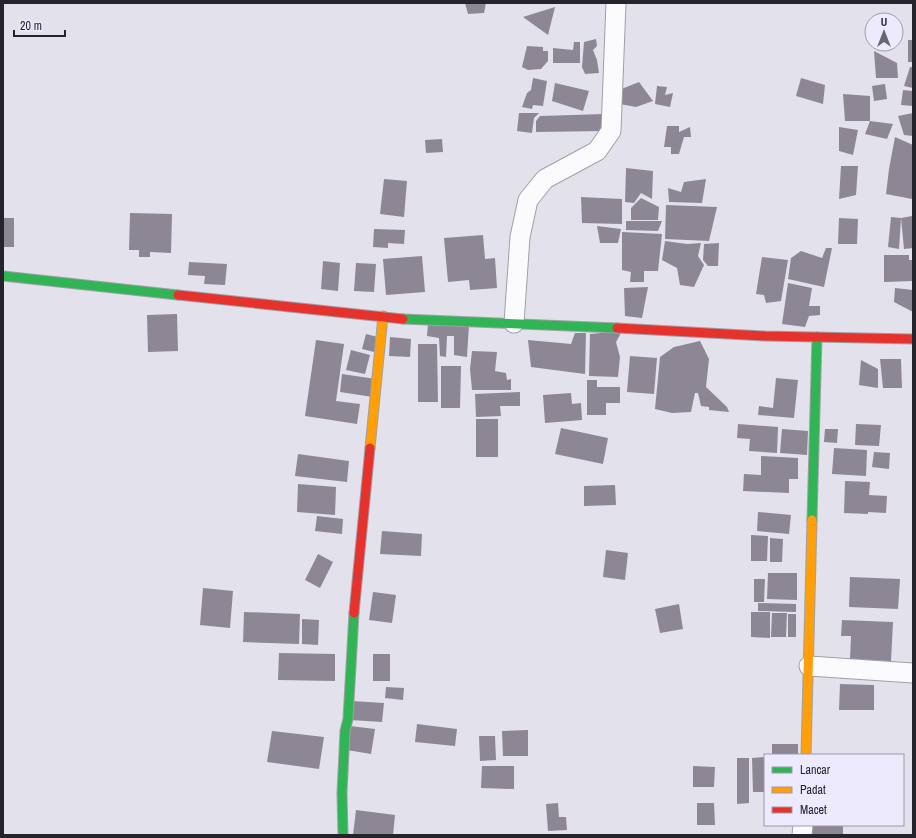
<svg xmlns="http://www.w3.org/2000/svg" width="916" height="838" viewBox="0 0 916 838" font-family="'Archivo Narrow',sans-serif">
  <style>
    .building { fill: #8d8795 }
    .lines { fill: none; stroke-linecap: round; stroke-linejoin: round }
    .street-casing { stroke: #a1a0a7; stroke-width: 21 }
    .fast-casing { stroke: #a1a0a7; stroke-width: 11 }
    .slow-casing { stroke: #a1a0a7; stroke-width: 11 }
    .jam-casing { stroke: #a1a0a7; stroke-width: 11 }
    .street { stroke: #fbfafc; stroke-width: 19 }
    .fast { stroke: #30b455; stroke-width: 9 }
    .slow { stroke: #ff9f0a; stroke-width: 9 }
    .jam { stroke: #e5322d; stroke-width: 9 }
  </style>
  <rect width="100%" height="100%" fill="#e3e1ec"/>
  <g class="building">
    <polygon points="465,3 486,3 484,13 468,14"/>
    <polygon points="555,7 548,35 523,17"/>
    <polygon points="596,39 597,46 593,50 597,60 599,73 585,74 582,67 584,42"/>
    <rect x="908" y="40" width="5" height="22"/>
    <polygon points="574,42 580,42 580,63 553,63 553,48 573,50"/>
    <polygon points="527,46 543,47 543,51 548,51 548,61 541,69 528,70 522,67"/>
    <polygon points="874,51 897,63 898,78 876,78"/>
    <polygon points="910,67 913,67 913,88 904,86"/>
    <polygon points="533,78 547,81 543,106 533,105 532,109 522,107 527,93 531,90"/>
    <polygon points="801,78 825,85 823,104 796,96"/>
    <polygon points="639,82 653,101 636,107 620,104 619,90"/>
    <polygon points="555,83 589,91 583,111 552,101"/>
    <polygon points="885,84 887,99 874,101 872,86"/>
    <polygon points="657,86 667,87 665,95 673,93 670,107 655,104"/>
    <polygon points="903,90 913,91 913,106 901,105"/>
    <polygon points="843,94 870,96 870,121 845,121"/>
    <polygon points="519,113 539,113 534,118 532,133 517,131"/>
    <polygon points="913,113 913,136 904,135 898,116"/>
    <polygon points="604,114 604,131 536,132 536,121 540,116"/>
    <polygon points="870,121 893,124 887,139 865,134"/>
    <polygon points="667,126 679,126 679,132 690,127 691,137 684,137 679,154 671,154 671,147 664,147"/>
    <polygon points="839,127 858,130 853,155 839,151"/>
    <polygon points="895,137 913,145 912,199 886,194 889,169"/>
    <polygon points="442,139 443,152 426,153 425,140"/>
    <polygon points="841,166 858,166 856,195 839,199"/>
    <polygon points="626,168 653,171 652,199 641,193 634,203 625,202"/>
    <polygon points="384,179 407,181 404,217 380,214"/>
    <polygon points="706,179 702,203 669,202 668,188 681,192 684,182"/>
    <polygon points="581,197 622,199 622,224 582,223"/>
    <polygon points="641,198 659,207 658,220 631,220 631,208"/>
    <polygon points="666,205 717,207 709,241 665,239"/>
    <polygon points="130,213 172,214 171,253 150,252 150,257 139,257 139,250 129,250"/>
    <polygon points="912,216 913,248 904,249 901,218"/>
    <polygon points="891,217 901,218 899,249 888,247"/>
    <rect x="3" y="218" width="11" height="29"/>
    <polygon points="839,218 858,219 857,244 838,244"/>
    <polygon points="626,221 662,221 658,231 626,230"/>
    <polygon points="597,226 621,229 618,243 600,243"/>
    <polygon points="374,229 405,230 404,244 388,243 388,248 373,247"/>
    <polygon points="622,232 662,234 658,271 644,271 644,282 630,282 631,272 622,270"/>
    <polygon points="483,235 485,259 495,258 497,288 470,290 469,280 448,282 444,238"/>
    <polygon points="665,241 687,244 701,243 698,256 704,265 694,287 680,285 677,268 662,260"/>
    <polygon points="719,243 718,266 708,266 703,260 704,244"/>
    <polygon points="826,248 832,248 824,287 788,279 791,258 801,251 822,258"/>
    <polygon points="884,255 909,255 909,260 913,260 913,281 884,282"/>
    <polygon points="422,256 425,292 386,295 383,259"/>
    <polygon points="762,257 788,260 781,301 766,303 764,295 756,294"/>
    <polygon points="323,261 340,263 338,291 321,289"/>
    <polygon points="189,262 227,264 225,285 204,284 205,276 188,275"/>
    <polygon points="356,263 376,264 374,292 354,291"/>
    <polygon points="788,283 812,288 809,306 820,306 820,315 809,316 805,327 782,324"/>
    <polygon points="648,287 642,318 625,316 624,288"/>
    <polygon points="895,288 913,290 913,312 894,302"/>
    <polygon points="177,314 178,351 148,352 147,315"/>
    <polygon points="428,324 469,325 467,357 454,355 454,336 447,336 446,357 440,356 439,338 427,336"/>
    <polygon points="622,331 616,342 620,357 618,377 589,376 590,334"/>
    <polygon points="575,333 586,333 585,374 531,367 528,340 571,344"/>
    <polygon points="366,334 378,337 374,352 362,349"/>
    <polygon points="390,337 411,339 410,357 389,356"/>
    <polygon points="316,340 344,344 336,401 360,404 357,424 305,416"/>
    <polygon points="700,341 709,359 706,387 727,407 729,412 709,410 709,407 701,406 698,393 695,393 691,412 672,413 655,409 660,357 674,347"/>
    <polygon points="418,344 437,344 438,402 418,402"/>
    <polygon points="351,350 370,355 365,374 346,370"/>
    <polygon points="472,351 497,352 495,371 506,373 507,380 511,379 511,390 472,390 470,369"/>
    <polygon points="630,356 657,358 654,394 627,392"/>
    <polygon points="880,359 901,359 902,388 883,388"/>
    <polygon points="861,360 878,369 878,388 859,385"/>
    <polygon points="441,366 461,366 460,408 441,408"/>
    <polygon points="342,374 376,379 373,397 340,392"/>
    <polygon points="776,378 798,380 794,418 758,415 759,406 773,408"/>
    <polygon points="587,380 597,380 597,387 620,387 620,403 606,403 606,415 587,415"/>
    <polygon points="520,392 520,406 500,406 501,416 476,417 475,394"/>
    <polygon points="571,393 572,404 581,403 582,420 545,423 543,395"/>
    <rect x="476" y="419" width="22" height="38"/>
    <polygon points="738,424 778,427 777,453 749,451 750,439 737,438"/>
    <polygon points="856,424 881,425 879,446 855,445"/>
    <polygon points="561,428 608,438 603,464 555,454"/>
    <polygon points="782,429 808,431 807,455 780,453"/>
    <polygon points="825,429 838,429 837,443 824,442"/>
    <polygon points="834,448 867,450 866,476 832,474"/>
    <polygon points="874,452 890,453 889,469 872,467"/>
    <polygon points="298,454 349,461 347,482 295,476"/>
    <polygon points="761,456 798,458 798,479 789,479 789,493 743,491 744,474 761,475"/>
    <polygon points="845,481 870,482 869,495 887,496 886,513 868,512 868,514 844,513"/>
    <polygon points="298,484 336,487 335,515 297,512"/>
    <polygon points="615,485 616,505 584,506 584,486"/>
    <polygon points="758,512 791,515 789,534 757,531"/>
    <polygon points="317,516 343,519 342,534 315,531"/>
    <polygon points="382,531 422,534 421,556 380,554"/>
    <polygon points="751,535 768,536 767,561 751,561"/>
    <polygon points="770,538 783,539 782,562 770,562"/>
    <polygon points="606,550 628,553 625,580 603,577"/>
    <polygon points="318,554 333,562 320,588 305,580"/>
    <polygon points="768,573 797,573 797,600 767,599"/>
    <polygon points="850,577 900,579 898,609 849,607"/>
    <polygon points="754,579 765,579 764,602 754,602"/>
    <polygon points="203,588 233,591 230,628 200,625"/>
    <polygon points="373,592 396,595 392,623 369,620"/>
    <polygon points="758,603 796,604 796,612 758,611"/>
    <polygon points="679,604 683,629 660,633 655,609"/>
    <polygon points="244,612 300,614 299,644 243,642"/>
    <polygon points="751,612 770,612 770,638 751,637"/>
    <polygon points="772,613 787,613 786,637 771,637"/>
    <rect x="788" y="614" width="8" height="23"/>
    <polygon points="302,619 319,620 318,645 302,644"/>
    <polygon points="842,620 893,622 891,661 850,660 851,636 841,636"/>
    <polygon points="279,653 335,654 335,681 278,680"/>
    <rect x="373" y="654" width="17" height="27"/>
    <polygon points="840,684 874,685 874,710 839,710"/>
    <polygon points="386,687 404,688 403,700 385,698"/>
    <polygon points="352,701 384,703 382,722 350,720"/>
    <polygon points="417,724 457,729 455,746 415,742"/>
    <polygon points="350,726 375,729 371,754 347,750"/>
    <polygon points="528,730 528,756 503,756 502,731"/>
    <polygon points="272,731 324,737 319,769 267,762"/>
    <polygon points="479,736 495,736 496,760 480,761"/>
    <rect x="772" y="744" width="26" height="11"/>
    <polygon points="765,757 765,792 753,792 752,758"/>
    <polygon points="737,758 749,758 749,803 737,804"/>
    <polygon points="482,766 514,766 514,789 481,788"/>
    <polygon points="693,766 715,767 714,787 693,787"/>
    <polygon points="558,803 559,817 566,817 567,830 548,831 546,804"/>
    <polygon points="697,803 714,803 715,825 697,825"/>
    <polygon points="356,810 395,815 393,835 353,835"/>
    <rect x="809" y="825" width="34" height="10"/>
  </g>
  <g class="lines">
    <defs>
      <g id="street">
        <polyline points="514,323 520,237 528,200 545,179 597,151 611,131 616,3"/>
        <polyline points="809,666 913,673"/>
        <polyline points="802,835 803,825"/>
      </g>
      <g id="fast">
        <polyline points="3,276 178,295"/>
        <polyline points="403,319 617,328"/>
        <polyline points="812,520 817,337"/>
        <polyline points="343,835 342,793 345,731 348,719 354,613"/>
      </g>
      <g id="slow">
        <polyline points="370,448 383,316"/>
        <polyline points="806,755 812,520"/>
      </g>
      <g id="jam">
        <polyline points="178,295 403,319"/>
        <polyline points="617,328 765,336 913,339"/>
        <polyline points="354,613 370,448"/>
      </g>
    </defs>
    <use href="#street" class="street-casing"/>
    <use href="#fast" class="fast-casing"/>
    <use href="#slow" class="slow-casing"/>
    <use href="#jam" class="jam-casing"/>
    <use href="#street" class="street"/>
    <use href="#fast" class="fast"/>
    <use href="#slow" class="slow"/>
    <use href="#jam" class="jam"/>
  </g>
  <rect width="916" height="838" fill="none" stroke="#25232b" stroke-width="8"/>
  <rect x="764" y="754" width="140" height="72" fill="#edeafe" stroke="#9d9aaa"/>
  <rect x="772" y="767" width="20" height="6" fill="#30b455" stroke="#9d9aaa"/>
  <text x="800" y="774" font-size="12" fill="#25232b">Lancar</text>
  <rect x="772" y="787" width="20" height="6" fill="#ff9f0a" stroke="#9d9aaa"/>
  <text x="800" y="794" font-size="12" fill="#25232b">Padat</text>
  <rect x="772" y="807" width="20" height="6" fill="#e5322d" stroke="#9d9aaa"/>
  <text x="800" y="814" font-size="12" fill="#25232b">Macet</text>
  <g transform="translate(884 32)"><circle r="19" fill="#edeafe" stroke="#9d9aaa"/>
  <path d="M0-3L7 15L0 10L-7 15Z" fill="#68666f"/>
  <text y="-6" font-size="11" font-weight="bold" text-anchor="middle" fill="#25232b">U</text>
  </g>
  <path d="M14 30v6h51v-6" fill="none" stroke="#25232b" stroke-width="2"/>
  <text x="20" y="30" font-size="12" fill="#25232b" stroke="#edeafe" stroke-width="3" paint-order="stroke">20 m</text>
</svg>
